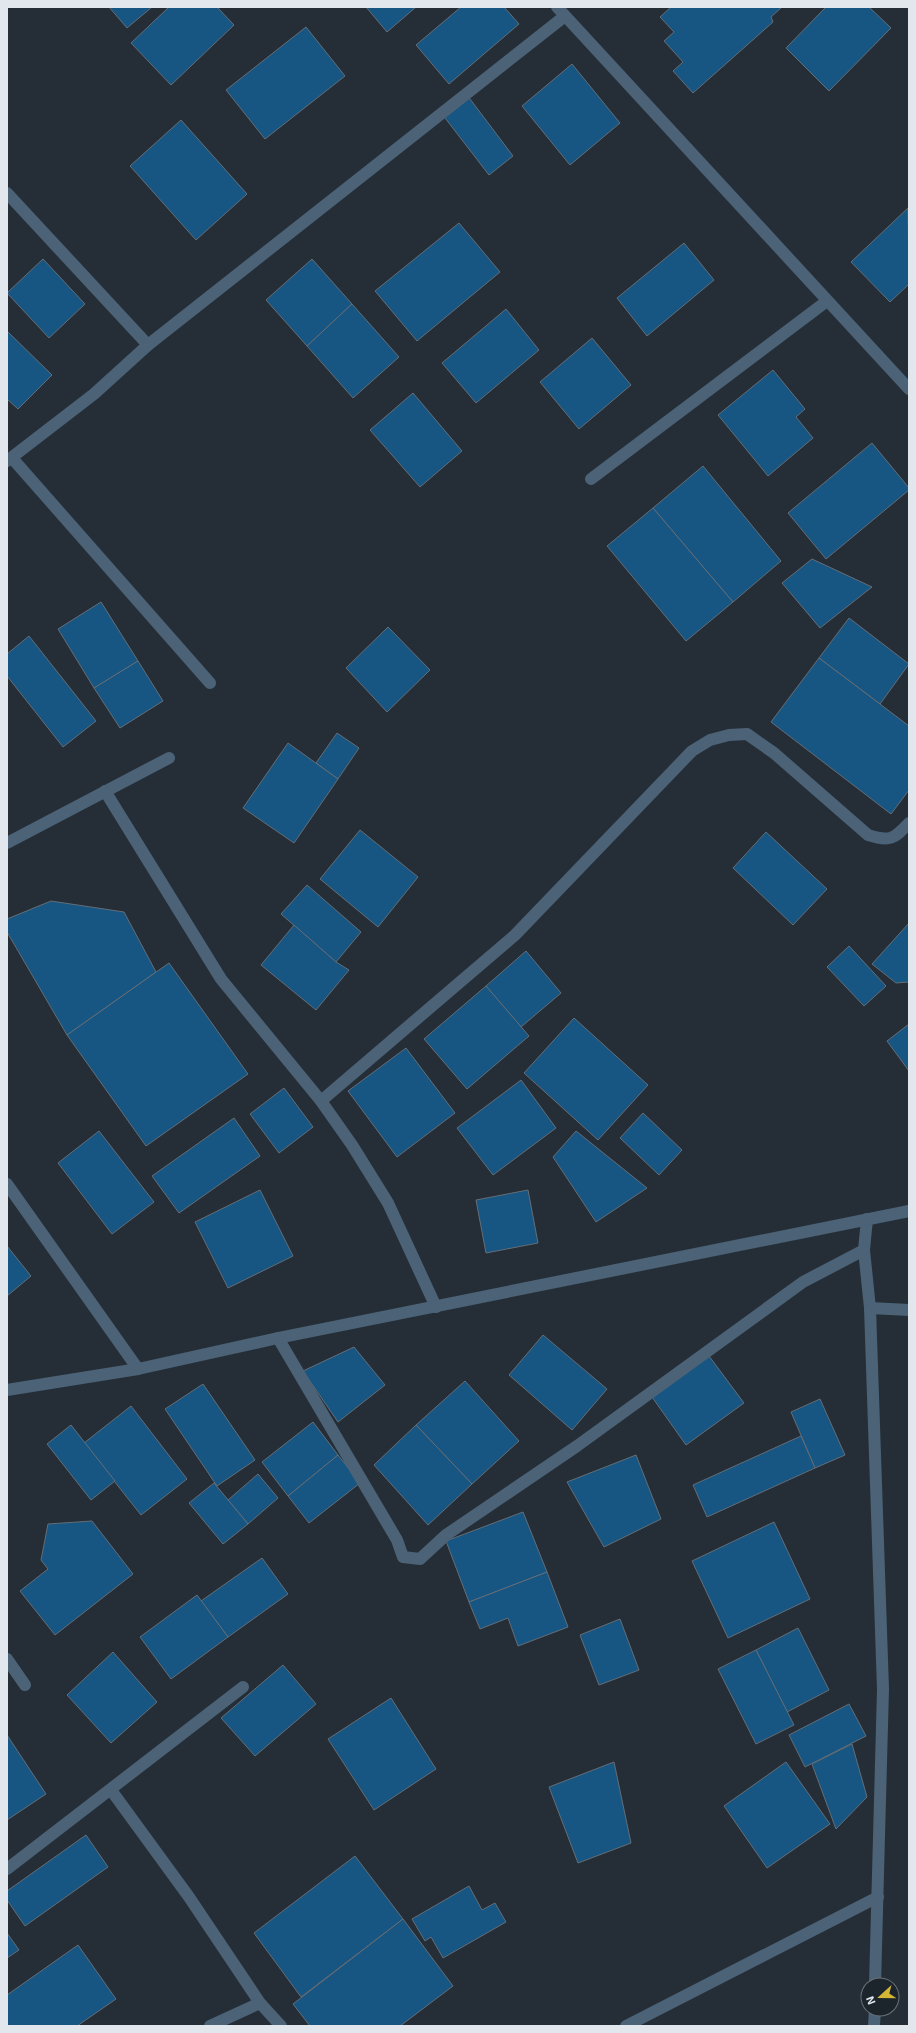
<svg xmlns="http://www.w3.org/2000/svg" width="916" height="2033" viewBox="0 0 916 2033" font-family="'Exo 2',sans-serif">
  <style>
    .building { fill: #175582; stroke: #646e77 }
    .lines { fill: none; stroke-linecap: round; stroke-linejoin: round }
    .minor { stroke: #4b6277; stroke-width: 12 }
  </style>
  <rect width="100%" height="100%" fill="#252e36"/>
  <g class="building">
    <polygon points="109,7 152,7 127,28"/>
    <polygon points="169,7 217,7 234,25 171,85 131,43"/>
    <polygon points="366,7 416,7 387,32"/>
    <polygon points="461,7 504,7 519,24 449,84 416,45"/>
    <polygon points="671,7 782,7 771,17 773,22 693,93 673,71 683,62 664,41 674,32 660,17"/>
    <polygon points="826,7 869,7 891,28 829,91 786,48"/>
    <polygon points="306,27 345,76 265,139 226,90"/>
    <polygon points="572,64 620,123 570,165 522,106"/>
    <polygon points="467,95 513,156 489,175 442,114"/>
    <polygon points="181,120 247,194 196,240 130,166"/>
    <polygon points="908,208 909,284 890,302 851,262"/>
    <polygon points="459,223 500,272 417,341 375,291"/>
    <polygon points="684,243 714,280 647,336 617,298"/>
    <polygon points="43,259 85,304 49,338 7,293"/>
    <polygon points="312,259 352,304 307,346 266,300"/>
    <polygon points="352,304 399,357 353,398 307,346"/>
    <polygon points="506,309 539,350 476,403 442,363"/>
    <polygon points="7,331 52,375 18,409 7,399"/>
    <polygon points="592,338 631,385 579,429 540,382"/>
    <polygon points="773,370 805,409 796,417 813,438 768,476 718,415"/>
    <polygon points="413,393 462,451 420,487 370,430"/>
    <polygon points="872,443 909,488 909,490 826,559 788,513"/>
    <polygon points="703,466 781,561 733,602 653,508"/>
    <polygon points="653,508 733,602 686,641 607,546"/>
    <polygon points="812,559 872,587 820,628 782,583"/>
    <polygon points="101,602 138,661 94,688 58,629"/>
    <polygon points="849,618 909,664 880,704 819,658"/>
    <polygon points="388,627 430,670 387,712 346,668"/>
    <polygon points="29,636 96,721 63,747 7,676 7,654"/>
    <polygon points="819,658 909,726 909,790 891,814 771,722"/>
    <polygon points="138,661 163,701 120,728 94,688"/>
    <polygon points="337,733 359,748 338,779 316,763"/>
    <polygon points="288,743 338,779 294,843 243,808"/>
    <polygon points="360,830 418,877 378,927 320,879"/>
    <polygon points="766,832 827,889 793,925 733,868"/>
    <polygon points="307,885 361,932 336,962 281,914"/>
    <polygon points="51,901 124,912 156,972 67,1035 7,932 7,919"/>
    <polygon points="909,923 909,982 896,983 872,964"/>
    <polygon points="294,925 336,962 349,970 316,1010 261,965"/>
    <polygon points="849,946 886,986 864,1006 827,967"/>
    <polygon points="526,951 561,993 521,1027 486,986"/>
    <polygon points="169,963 248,1074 146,1146 67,1035"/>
    <polygon points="486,986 529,1036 467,1089 424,1039"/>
    <polygon points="574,1018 648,1085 598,1140 524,1073"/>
    <polygon points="909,1024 909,1071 887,1041"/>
    <polygon points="406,1048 455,1113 397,1157 348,1091"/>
    <polygon points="521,1080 556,1128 493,1175 457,1128"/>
    <polygon points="284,1088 313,1127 279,1153 250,1114"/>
    <polygon points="643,1113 682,1150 659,1175 620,1138"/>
    <polygon points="234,1118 260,1156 179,1213 152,1176"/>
    <polygon points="99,1131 154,1202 112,1234 58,1163"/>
    <polygon points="576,1131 647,1188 596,1222 553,1157"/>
    <polygon points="260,1190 293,1256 228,1288 195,1222"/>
    <polygon points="528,1190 538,1243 486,1253 476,1200"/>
    <polygon points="7,1246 31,1276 7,1296"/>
    <polygon points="543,1335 607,1389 572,1430 509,1375"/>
    <polygon points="354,1347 385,1385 338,1422 303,1371"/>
    <polygon points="709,1356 744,1403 686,1445 652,1397"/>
    <polygon points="465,1381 519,1441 472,1484 416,1425"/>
    <polygon points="203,1384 255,1460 217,1486 165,1409"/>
    <polygon points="820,1399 845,1455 815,1468 791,1412"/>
    <polygon points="131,1406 187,1479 141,1515 84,1443"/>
    <polygon points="313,1422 338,1455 288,1496 262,1462"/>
    <polygon points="71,1425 115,1481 91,1500 47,1444"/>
    <polygon points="416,1425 472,1484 428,1525 374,1465"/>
    <polygon points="801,1436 815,1468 707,1517 693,1485"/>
    <polygon points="338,1455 360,1483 309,1523 288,1496"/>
    <polygon points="636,1455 661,1519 604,1547 567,1482"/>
    <polygon points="258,1474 278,1498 248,1524 228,1500"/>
    <polygon points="214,1483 248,1524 223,1544 189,1503"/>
    <polygon points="523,1512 547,1572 469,1602 446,1541"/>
    <polygon points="92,1521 133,1574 55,1635 20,1591 48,1569 41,1560 48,1524"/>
    <polygon points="774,1522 810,1599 728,1638 692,1561"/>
    <polygon points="262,1558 288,1594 228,1637 201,1601"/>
    <polygon points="547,1572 568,1627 518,1646 508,1618 480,1629 469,1602"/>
    <polygon points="197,1595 228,1637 171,1679 140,1637"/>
    <polygon points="620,1619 639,1670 599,1685 580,1635"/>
    <polygon points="798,1628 829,1690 787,1712 756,1650"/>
    <polygon points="756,1650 794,1725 756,1744 718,1669"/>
    <polygon points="113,1652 157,1702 111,1743 67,1695"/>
    <polygon points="283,1665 316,1704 255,1756 221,1718"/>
    <polygon points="391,1698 436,1769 374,1810 328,1739"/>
    <polygon points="849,1704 866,1736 805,1767 789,1735"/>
    <polygon points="7,1735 46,1794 7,1820"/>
    <polygon points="852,1744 867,1797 836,1829 812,1764"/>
    <polygon points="614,1762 631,1843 578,1863 549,1787"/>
    <polygon points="786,1762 830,1824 767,1868 724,1806"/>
    <polygon points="86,1835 108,1867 25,1926 7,1900 7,1891"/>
    <polygon points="355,1856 403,1919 301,1997 254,1933"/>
    <polygon points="469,1886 482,1910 495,1903 506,1922 443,1958 431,1937 425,1941 412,1919"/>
    <polygon points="403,1919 453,1986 400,2026 310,2026 293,2004"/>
    <polygon points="7,1933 19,1950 7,1958"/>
    <polygon points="78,1945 116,1999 77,2026 7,2026 7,1995"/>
  </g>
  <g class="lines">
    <g class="minor">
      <polyline points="557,7 909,389"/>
      <polyline points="7,193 148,345"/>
      <polyline points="12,458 210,683"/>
      <polyline points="7,461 94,394 148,345 565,16"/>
      <polyline points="591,479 827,301"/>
      <polyline points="105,791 221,979 321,1101"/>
      <polyline points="7,843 169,758"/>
      <polyline points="7,1184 138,1369"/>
      <polyline points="867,1219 864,1250 870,1308 883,1689 875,1985"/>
      <path d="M436,1307L388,1203L352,1145L321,1101L515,935L692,751L710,740L729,735L747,734L774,753L868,835C890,842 894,839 909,823"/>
      <polyline points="870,1308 909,1310"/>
      <polyline points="278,1338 397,1540 403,1557 420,1559 446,1535 577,1446 803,1282 864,1250"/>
      <polyline points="7,1390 138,1369 278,1338 909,1211"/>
      <polyline points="7,1659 25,1685"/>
      <polyline points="111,1790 189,1897 260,2003"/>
      <polyline points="7,1869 243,1687"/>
      <polyline points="210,2026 260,2003 281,2026"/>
      <polyline points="626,2026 878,1897"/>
      <polyline points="874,2026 875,2009"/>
    </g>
  </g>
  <rect width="916" height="2033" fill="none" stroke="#e1e7ec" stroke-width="16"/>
  <g transform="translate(880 1997) rotate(249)"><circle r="19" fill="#1c242c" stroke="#6b7279"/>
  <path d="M0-3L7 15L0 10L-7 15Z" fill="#d4b635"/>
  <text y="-6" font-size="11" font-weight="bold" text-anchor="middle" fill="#e1e7ec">N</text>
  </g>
</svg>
